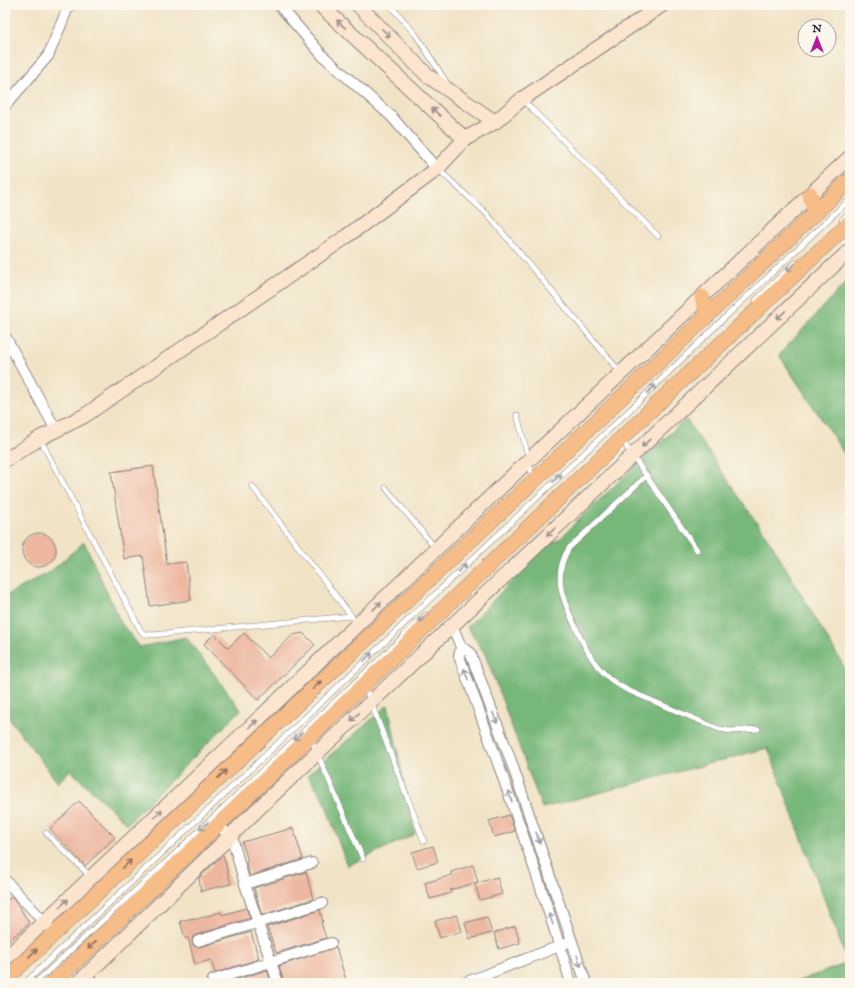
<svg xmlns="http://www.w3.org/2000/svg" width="855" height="988" viewBox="0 0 855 988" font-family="'IM FELL English',serif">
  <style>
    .forest { fill: #77b779; stroke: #4c6c5a }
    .building { fill: #edb69e }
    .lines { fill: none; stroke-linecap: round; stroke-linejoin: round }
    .lane-casing { stroke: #8a8280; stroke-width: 6 }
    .street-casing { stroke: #8a8280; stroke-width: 12 }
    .secondary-casing { stroke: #8a8280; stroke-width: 16 }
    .primary-casing { stroke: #8a8280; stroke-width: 16 }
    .lane { stroke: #fff; stroke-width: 5 }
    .street { stroke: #fff; stroke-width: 10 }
    .secondary { stroke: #fce5cf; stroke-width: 14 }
    .primary { stroke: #f7bd88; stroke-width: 15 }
    .oneway { stroke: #9a8d8c }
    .oneway2 { stroke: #9c9ca7 }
    .oneway3 { stroke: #8c7062 }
  </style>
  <rect width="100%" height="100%" fill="#fbf7ec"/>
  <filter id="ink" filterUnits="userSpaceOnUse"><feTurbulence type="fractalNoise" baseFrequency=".025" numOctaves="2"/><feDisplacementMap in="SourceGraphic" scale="8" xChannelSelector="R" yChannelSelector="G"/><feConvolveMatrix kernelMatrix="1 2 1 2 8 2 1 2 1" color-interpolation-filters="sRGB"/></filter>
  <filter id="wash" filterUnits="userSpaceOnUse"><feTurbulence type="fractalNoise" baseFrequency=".012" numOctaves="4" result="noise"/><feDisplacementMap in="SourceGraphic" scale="16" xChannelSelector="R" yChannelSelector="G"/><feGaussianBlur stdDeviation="0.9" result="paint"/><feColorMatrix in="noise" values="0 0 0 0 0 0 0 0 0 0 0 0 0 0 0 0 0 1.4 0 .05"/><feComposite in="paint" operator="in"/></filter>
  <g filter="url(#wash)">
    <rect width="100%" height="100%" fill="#f1e3c6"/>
    <g class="forest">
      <polygon points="850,278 850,462 779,355"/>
      <polygon points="686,419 774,548 850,677 850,983 793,983 848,963 768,748 542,808 485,654 467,627 545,547 561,538 580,518"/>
      <polygon points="84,542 121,623 140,647 186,637 241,710 127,824 70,770 58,783 5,713 5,596 50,572"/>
      <polygon points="388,705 415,834 347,866 323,797 307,775"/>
    </g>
    <g id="blocks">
      <g class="building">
        <polygon points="153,466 167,564 186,562 191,600 150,606 143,556 124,559 111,472"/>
        <circle cx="39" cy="550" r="17"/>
        <polygon points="244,633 268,658 293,635 303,633 315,645 258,700 204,644 214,634 228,648"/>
        <polygon points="79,801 115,837 85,866 50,829"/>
        <polygon points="509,815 515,831 494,837 489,821"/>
        <polygon points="293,828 303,859 250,876 246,862 248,861 242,842"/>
        <polygon points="433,846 438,862 417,868 412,852"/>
        <polygon points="223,855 231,884 201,891 199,878"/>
        <polygon points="473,865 478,882 450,890 451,893 430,899 425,883 452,875 451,872"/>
        <polygon points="306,872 313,899 262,915 254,888"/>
        <polygon points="497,877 502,894 480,900 475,884"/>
        <polygon points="12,897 17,903 29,923 5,944 5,902"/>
        <polygon points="246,908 250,918 196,935 193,937 192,943 194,946 200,947 251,932 259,959 215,973 211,960 195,964 188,938 185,938 180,921 194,918 194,920 221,912 222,915"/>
        <polygon points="320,910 323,922 321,922 326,938 276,953 267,927"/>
        <polygon points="457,915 462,931 440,938 435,921"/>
        <polygon points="487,917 492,933 470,939 465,923"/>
        <polygon points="515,926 520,943 499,949 494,933"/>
        <polygon points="336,947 346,980 338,983 284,983 279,966"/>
        <polygon points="267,970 271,983 225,983"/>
      </g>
    </g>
  </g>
  <g filter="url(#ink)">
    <use href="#blocks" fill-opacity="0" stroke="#8a8280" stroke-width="1"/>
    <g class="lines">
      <defs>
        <g id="lane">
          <polyline points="390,5 416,35 447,83"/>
          <polyline points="523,100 658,236"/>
          <polyline points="439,170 486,213 620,372"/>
          <polyline points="842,220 850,212"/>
          <polyline points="756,300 795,263"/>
          <polyline points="517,415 529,460 532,479"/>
          <polyline points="40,439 141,631 144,634 152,635 351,616"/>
          <polyline points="622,440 697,550"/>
          <path d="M647,475L569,548C551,577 564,603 577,630C584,646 593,664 607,676C613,682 620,686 627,690L719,729L731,731L758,729"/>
          <polyline points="252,486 352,617"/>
          <polyline points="386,488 436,549"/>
          <polyline points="365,687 424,841"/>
          <polyline points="311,739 363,859"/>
          <polyline points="46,833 91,877"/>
          <polyline points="25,983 636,404 718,324 850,199"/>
          <polyline points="35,983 162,866 426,615"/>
        </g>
        <g id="street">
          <polyline points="279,5 323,56 391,116 437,169"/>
          <polyline points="5,106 48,56 69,5"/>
          <polyline points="5,336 56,430"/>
          <path d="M452,625L461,647L459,656C499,764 538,873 571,983"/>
          <polyline points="461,647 470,652 511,761 586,983"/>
          <polyline points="218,825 230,836 233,841 245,884 278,983"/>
          <polyline points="5,880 49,927"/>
          <polyline points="245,884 312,863"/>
          <polyline points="198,941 322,903"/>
          <polyline points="213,980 331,943"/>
          <polyline points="464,983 565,944"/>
        </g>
        <g id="secondary">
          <polyline points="320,5 465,139"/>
          <polyline points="358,5 428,76 495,122"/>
          <polyline points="5,460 40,438 84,416 343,239 437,169 465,139 495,122 522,99 662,5"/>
          <polyline points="5,959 267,711 529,460 850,157"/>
          <polyline points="78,983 261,806 850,250"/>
        </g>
        <g id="primary">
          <polyline points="810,194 815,214"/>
          <polyline points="702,297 707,316"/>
          <polyline points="5,980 563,453 850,180"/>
          <polyline points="53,983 652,409 850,222"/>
        </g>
      </defs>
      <use href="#lane" class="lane-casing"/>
      <use href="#street" class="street-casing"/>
      <use href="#secondary" class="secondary-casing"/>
      <use href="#primary" class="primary-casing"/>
      <use href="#lane" class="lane"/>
      <use href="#street" class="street"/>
      <use href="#secondary" class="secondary"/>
      <use href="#primary" class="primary"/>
    </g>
    <defs><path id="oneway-shaft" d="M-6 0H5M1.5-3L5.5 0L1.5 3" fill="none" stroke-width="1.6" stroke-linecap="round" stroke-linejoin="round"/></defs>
    <g class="oneway">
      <use href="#oneway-shaft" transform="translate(341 24) rotate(-137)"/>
      <use href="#oneway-shaft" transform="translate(386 33) rotate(46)"/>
      <use href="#oneway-shaft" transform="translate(436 112) rotate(-137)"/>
      <use href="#oneway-shaft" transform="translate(781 315) rotate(137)"/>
      <use href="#oneway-shaft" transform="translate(646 443) rotate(137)"/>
      <use href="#oneway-shaft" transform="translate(551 532) rotate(137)"/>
      <use href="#oneway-shaft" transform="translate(377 606) rotate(-44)"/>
      <use href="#oneway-shaft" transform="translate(355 717) rotate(136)"/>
      <use href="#oneway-shaft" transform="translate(253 724) rotate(-43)"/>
      <use href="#oneway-shaft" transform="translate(158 814) rotate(-43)"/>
      <use href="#oneway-shaft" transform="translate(64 903) rotate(-43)"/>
    </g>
    <g class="oneway2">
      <use href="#oneway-shaft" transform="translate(791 267) rotate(138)"/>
      <use href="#oneway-shaft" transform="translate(651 389) rotate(-45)"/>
      <use href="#oneway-shaft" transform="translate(557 478) rotate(-44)"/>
      <use href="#oneway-shaft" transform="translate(462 568) rotate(-43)"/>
      <use href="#oneway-shaft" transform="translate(423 618) rotate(137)"/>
      <use href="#oneway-shaft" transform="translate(368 657) rotate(-44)"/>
      <use href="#oneway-shaft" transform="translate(466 674) rotate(-111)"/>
      <use href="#oneway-shaft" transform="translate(495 718) rotate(69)"/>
      <use href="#oneway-shaft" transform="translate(298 736) rotate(136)"/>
      <use href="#oneway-shaft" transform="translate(510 796) rotate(-109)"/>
      <use href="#oneway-shaft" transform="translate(204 826) rotate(136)"/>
      <use href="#oneway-shaft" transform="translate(538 838) rotate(71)"/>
      <use href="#oneway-shaft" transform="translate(551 919) rotate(-109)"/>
      <use href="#oneway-shaft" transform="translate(579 961) rotate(72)"/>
    </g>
    <g class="oneway3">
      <use href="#oneway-shaft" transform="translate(317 685) rotate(-43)"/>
      <use href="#oneway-shaft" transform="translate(222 774) rotate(-43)"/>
      <use href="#oneway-shaft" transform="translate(127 864) rotate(-43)"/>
      <use href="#oneway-shaft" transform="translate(92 945) rotate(136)"/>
      <use href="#oneway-shaft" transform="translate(33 953) rotate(-44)"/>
    </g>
  </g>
  <rect width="855" height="988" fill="none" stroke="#fbf7ec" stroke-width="20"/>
  <g transform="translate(817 38)"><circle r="19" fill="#fbf7ec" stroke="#a4a2a5"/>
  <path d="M0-3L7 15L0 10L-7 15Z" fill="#b5179e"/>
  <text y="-6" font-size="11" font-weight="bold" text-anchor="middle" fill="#22223b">N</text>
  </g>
</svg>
